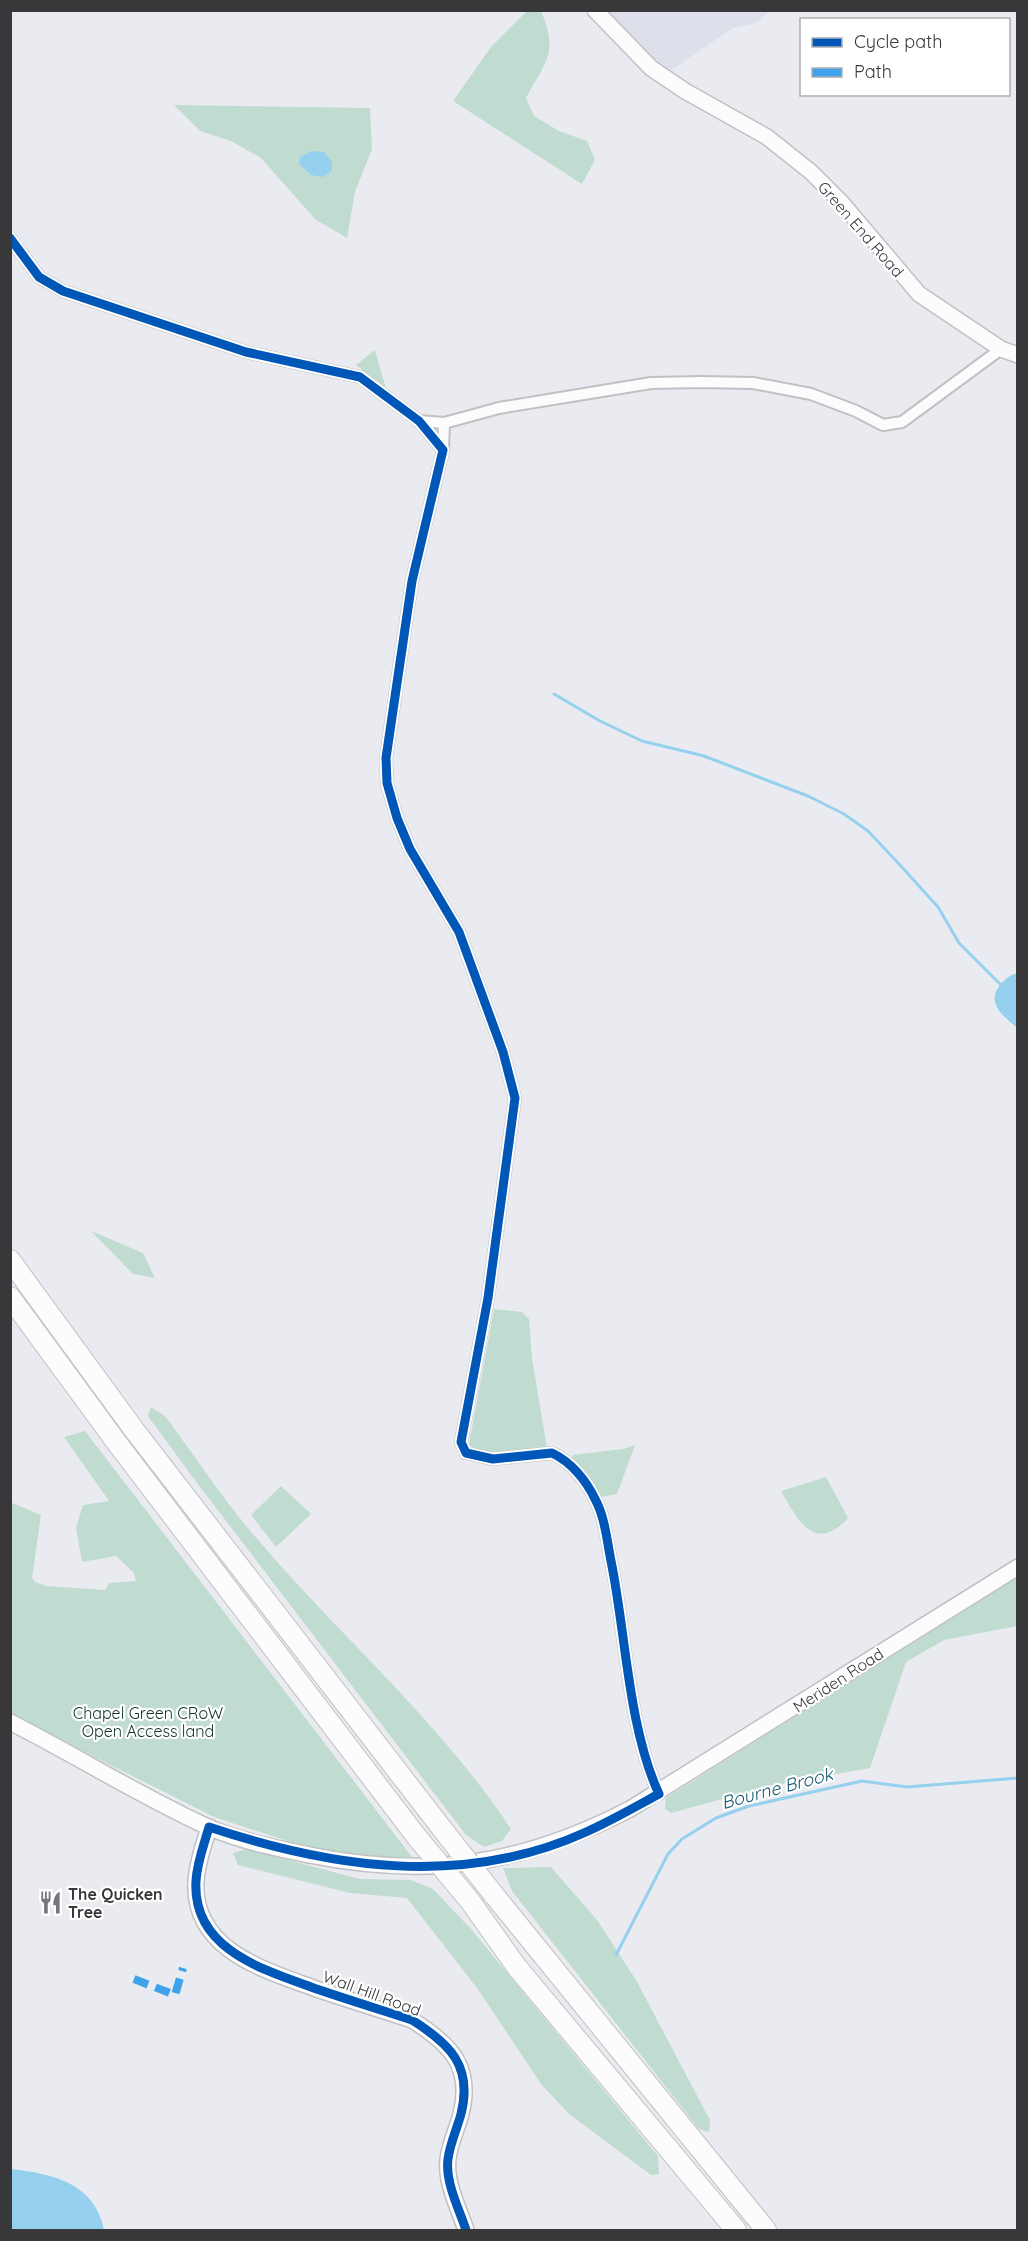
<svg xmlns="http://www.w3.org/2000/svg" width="1028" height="2241" viewBox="0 0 1028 2241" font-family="Quicksand,sans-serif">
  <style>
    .built { fill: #dddfea }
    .green { fill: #c0dcd0 }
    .water { fill: #95d1ee }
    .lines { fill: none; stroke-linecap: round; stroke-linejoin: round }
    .stream { stroke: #95d1ee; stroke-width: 3 }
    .street-casing { stroke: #c0c1c4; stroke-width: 14 }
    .secondary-casing { stroke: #c0c1c4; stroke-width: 18 }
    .highway-casing { stroke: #c0c1c4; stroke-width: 22 }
    .street { stroke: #fcfcfd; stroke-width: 10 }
    .secondary { stroke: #fcfcfd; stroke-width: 15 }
    .highway { stroke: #fcfcfd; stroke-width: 20 }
    .highway-bridge-casing { stroke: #c0c1c4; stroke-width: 22; stroke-linecap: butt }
    .highway-bridge { stroke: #fcfcfd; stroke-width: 20 }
    .quiet { stroke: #3fa3ec; stroke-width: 8; stroke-dasharray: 15 8; stroke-linecap: butt }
    .cycleway-casing { stroke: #fff; stroke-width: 13 }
    .cycleway { stroke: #0057b8; stroke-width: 9 }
    .labels { text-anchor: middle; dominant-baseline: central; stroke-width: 4.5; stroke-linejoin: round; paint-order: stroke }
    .street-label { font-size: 16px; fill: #38383b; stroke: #fff }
    .park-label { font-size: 16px; fill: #103525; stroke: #fff }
    .poi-label { font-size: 16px; font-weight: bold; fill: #38383b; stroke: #fff; text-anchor: start }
    .water-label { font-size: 18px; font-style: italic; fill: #115771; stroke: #fff }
  </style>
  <rect width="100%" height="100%" fill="#eaebf0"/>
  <polygon class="built" points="608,11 770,11 756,23 733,28 667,73"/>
  <g class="green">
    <path d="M528,10L541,11C559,53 546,61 526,98L534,116L559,131L587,141L595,160L582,184L453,101L491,47Z"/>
    <polygon points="174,105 370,108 372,149 355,192 347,238 316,220 261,158 231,141 200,131"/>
    <polygon points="375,350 386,389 356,365"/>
    <polygon points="91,1231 143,1253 155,1278 133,1274"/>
    <path d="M494,1309L522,1312L529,1319L532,1358L547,1448C527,1449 481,1460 469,1444Z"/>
    <path d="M151,1407L165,1416C194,1455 221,1496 252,1533C336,1633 439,1720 511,1829L502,1841L484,1847L466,1835L191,1475L148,1416Z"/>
    <polygon points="85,1431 412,1857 362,1857 315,1850 214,1817 11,1715 10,1502 41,1515 32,1578 35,1582 46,1586 105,1590 109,1583 136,1581 134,1573 116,1556 82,1562 76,1528 83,1505 109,1501 64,1437"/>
    <polygon points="635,1445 617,1494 600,1497 572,1460 573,1455 623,1449"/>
    <path d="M826,1477L848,1518C815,1554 798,1521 781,1491Z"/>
    <polygon points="281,1486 311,1514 276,1547 251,1515"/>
    <polygon points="1017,1576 1017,1626 944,1640 906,1662 870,1768 769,1786 671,1813 665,1809 666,1798"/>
    <polygon points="246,1849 360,1879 411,1880 433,1889 471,1929 658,2156 659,2174 651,2175 569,2114 541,2084 477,1988 407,1898 350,1893 238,1865 233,1853"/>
    <polygon points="551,1867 597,1920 636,1980 710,2120 709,2132 699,2129 512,1891 503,1868"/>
  </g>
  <g class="water">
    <polygon points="312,151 324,152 332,162 332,171 323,177 311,175 299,164 300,157"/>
    <path d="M1017,973H1018L1017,1028C1005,1017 987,1005 998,988C1003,980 1010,975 1017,973Z"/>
    <path d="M11,2169C52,2174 94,2182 104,2230H11Z"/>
  </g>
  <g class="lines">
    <g class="stream">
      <polyline points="554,694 600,721 642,741 704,756 808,796 844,814 868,831 900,865 938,907 959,943 1000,984"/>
      <polyline points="616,1955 668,1854 682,1839 716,1818 749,1806 862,1781 907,1787 1018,1778"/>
    </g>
    <defs>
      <g id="street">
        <path d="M10,238L39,277L63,291L246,352L360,377L419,421L443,450L412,581L386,758L387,783L397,818L410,849L459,932L503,1052L515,1098L488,1298L461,1442L466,1453L493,1459L552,1453C571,1462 586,1480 595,1499C605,1517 607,1541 611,1561C626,1634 628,1727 659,1794"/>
        <polyline points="419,421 444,423 499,408 651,383 702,382 753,383 811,394 856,411 883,425 902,422 1001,349"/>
        <polyline points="443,450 444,423"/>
      </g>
      <g id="secondary">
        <polyline points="595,10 651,68 685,91 767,137 811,172 841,202 919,294 1001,349 1018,355"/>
        <path d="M10,1722C77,1756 140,1796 208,1827C240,1841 275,1848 309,1855C429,1879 522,1865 630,1809L1018,1567"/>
        <path d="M209,1827C204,1845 197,1862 196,1881C192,1948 261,1969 311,1987C345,1999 379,2009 412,2020C450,2044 473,2066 461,2114C457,2129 450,2143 448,2159C445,2182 459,2209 466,2230"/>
      </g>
      <g id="highway">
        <polyline points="10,1260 135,1431 443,1830"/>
        <polyline points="10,1297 117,1443 416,1836"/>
        <polyline points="494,1895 766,2230"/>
        <polyline points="470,1901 516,1966 736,2230"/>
      </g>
    </defs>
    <use href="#street" class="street-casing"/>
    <use href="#secondary" class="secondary-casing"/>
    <use href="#highway" class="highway-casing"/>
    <use href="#street" class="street"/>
    <use href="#secondary" class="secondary"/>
    <use href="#highway" class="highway"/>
    <defs>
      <g id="highway-bridge">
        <polyline points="443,1830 494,1895"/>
        <polyline points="416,1836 470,1901"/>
      </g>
    </defs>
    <use href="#highway-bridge" class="highway-bridge-casing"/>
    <use href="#highway-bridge" class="highway-bridge"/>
    <polyline class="quiet" points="134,1979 175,1995 183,1968"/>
    <defs>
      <path id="cycleway" d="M10,238L39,277L63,291L246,352L360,377L419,421L443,450L412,581L386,758L387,783L397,818L410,849L459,932L503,1052L515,1098L488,1298L461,1442L466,1453L493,1459L552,1453C571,1462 586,1480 595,1499C605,1517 607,1541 611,1561C626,1634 628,1727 659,1794C635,1807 611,1821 586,1832C463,1888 332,1868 209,1827C204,1845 197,1862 196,1881C192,1948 261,1969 311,1987C345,1999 379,2009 412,2020C450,2044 473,2066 461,2114C457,2129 450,2143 448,2159C445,2182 459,2209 466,2230"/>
    </defs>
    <use href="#cycleway" class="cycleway-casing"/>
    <use href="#cycleway" class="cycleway"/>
  </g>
  <defs>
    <symbol id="restaurant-bare" viewBox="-9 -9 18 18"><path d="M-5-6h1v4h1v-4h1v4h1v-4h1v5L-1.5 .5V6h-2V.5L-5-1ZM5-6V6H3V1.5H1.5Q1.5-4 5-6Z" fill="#76777a" stroke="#fff" stroke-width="2.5" paint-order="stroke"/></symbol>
  </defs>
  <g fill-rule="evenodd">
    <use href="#restaurant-bare" x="34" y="1886" width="33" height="33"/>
  </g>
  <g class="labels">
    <g class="street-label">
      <text transform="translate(861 229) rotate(49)">Green End Road</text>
      <text transform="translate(838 1680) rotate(-33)">Meriden Road</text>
      <text transform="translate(372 1993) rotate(20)">Wall Hill Road</text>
    </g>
    <g class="park-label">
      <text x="148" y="1713">Chapel Green CRoW<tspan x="148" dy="18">Open Access land</tspan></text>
    </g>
    <g class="poi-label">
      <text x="68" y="1894">The Quicken<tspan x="68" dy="18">Tree</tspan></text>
    </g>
    <g class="water-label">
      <text transform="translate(777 1788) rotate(-15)">Bourne Brook</text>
    </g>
  </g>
  <rect width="1028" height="2241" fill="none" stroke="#38383b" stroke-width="24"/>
  <rect x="800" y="18" width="210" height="78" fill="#ffffff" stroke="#afafb1" stroke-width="1.5"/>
  <rect x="812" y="38" width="30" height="9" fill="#0057b8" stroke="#afafb1" stroke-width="1.5"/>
  <text x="854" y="48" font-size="18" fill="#38383b">Cycle path</text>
  <rect x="812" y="68" width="30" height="9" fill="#3fa3ec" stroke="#afafb1" stroke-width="1.5"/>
  <text x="854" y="78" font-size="18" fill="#38383b">Path</text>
</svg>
